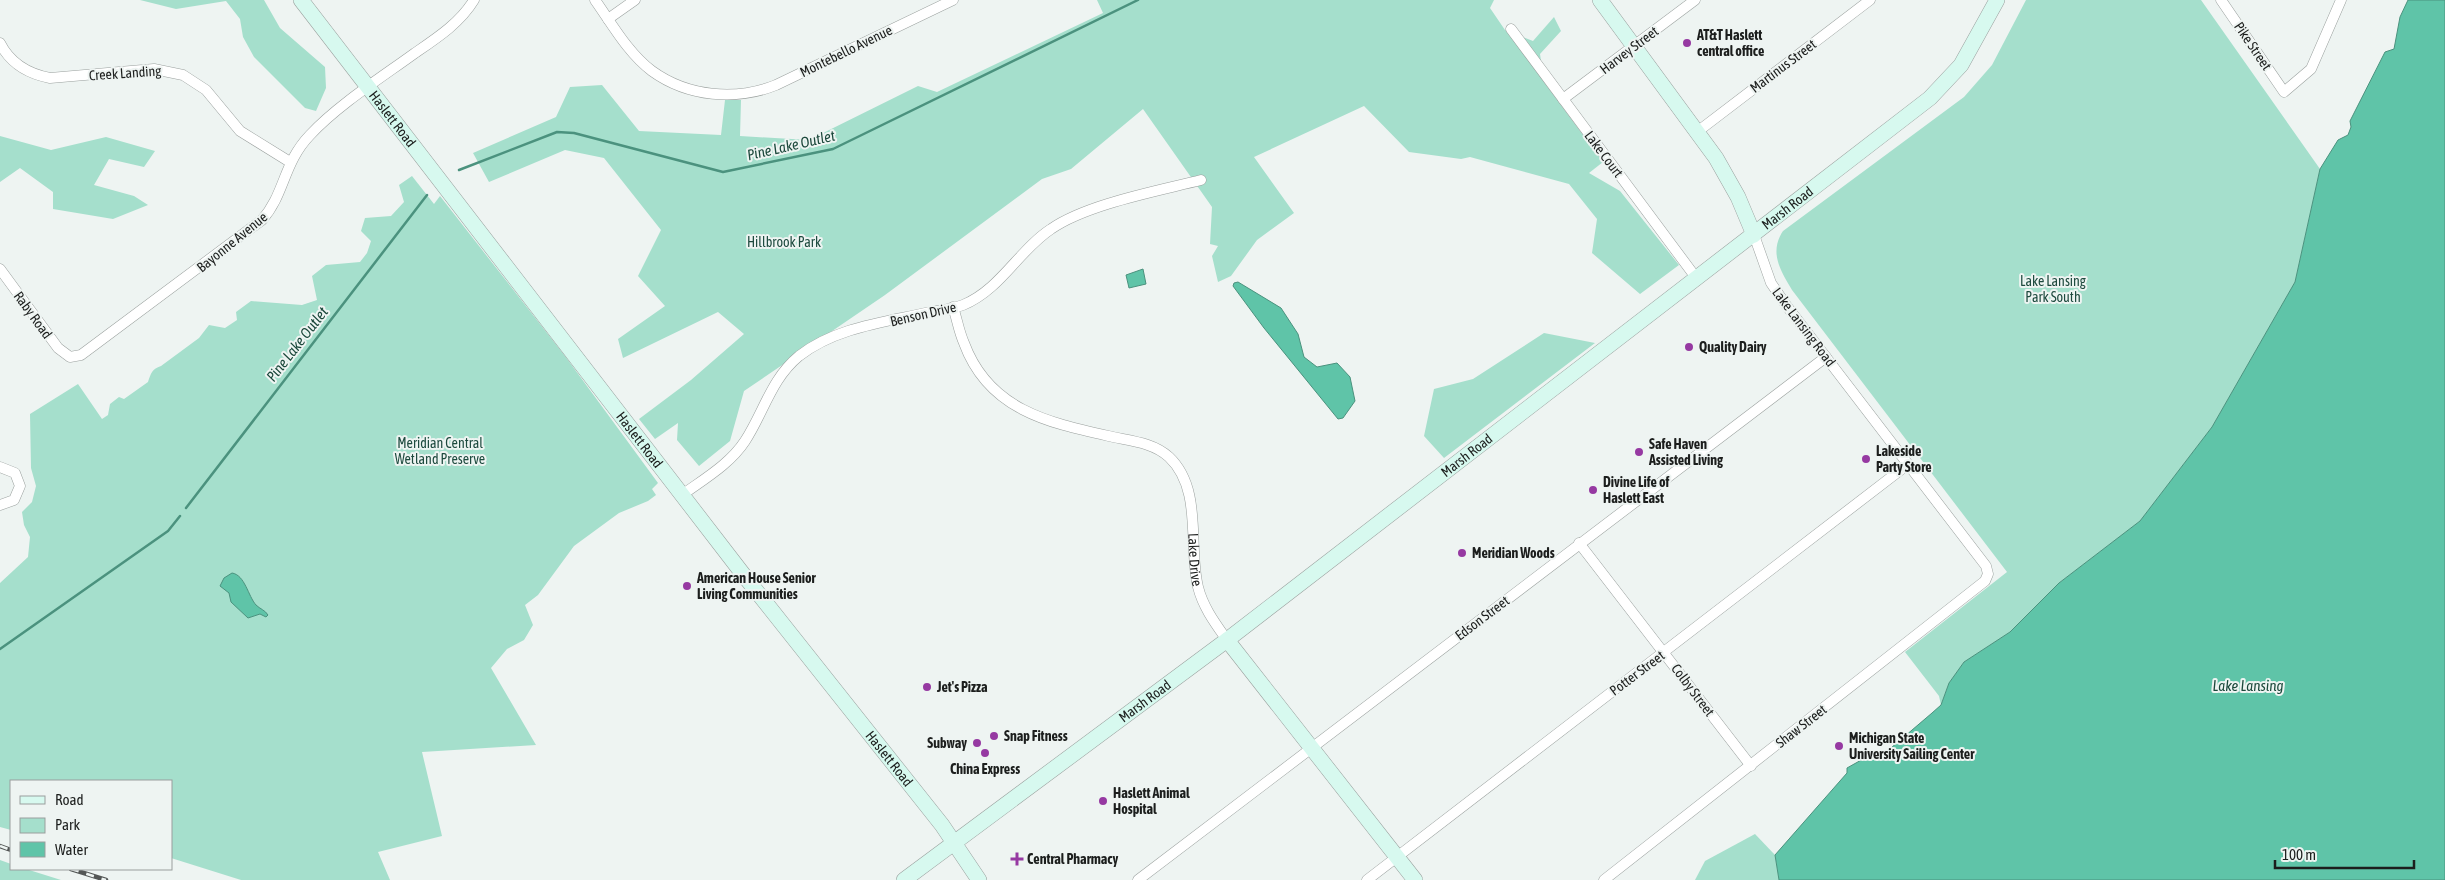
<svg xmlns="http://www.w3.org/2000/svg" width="2445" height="880" viewBox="0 0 2445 880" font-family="'Asap Condensed',sans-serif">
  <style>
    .green { fill: #a5dfcc }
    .water { fill: #5fc4a8; stroke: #4b927e }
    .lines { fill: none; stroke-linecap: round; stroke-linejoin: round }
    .stream { stroke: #4b927e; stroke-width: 2.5 }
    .street-casing { stroke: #9aa09e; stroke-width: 11 }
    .secondary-casing { stroke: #9aa09e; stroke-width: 16 }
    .street { stroke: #fff; stroke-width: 10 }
    .secondary { stroke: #d7f9ef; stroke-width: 15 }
    .rail-casing { stroke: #535655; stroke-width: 4.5 }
    .rail { stroke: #eef4f2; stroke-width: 2.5; stroke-dasharray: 8; stroke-linecap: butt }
    .poi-dot { fill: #9639a2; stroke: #eef4f2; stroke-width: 2 }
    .labels { text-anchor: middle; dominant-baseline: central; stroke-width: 4; stroke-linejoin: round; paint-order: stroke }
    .poi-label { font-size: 14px; font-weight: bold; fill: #1c1e1d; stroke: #eef4f2; text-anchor: start }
    .street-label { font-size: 14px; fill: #1c1e1d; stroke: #eef4f2 }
    .park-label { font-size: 14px; fill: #1d4a3e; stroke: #eef4f2 }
    .water-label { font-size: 15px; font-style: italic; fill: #1b483b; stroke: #eef4f2 }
  </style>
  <rect width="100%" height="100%" fill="#eef4f2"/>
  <g class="green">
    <polygon points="140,0 264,0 280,28 325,67 326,88 316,111 305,108 254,57 243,37 240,19 226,1 176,9"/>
    <polygon points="1097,0 1494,0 1490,8 1505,30 1533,41 1554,17 1561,31 1540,54 1544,82 1603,162 1589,173 1620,191 1679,265 1640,294 1592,253 1597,219 1569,184 1470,157 1461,159 1409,152 1364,106 1254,157 1294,213 1257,240 1231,276 1218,282 1212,256 1218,246 1210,244 1212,207 1143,109 1071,169 1042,179 885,295 744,391 730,441 699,466 677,440 678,423 655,439 639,419 691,380 744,334 718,312 623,358 618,339 665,306 638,276 661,230 604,158 565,150 489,182 473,153 556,117 570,87 602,85 639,131 721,135 725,100 741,100 740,136 809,140 918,86 937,92 1103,13"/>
    <path d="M2026,0H2201L2320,169L2295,282L2212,427L2140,521L2059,583L2010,632L1964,662L1949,683L1941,705L1939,696L1905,652L2007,572L1792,290C1780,270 1769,252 1783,231L1964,97L1992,65Z"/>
    <polygon points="0,136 51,150 106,137 155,151 144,167 109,159 94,185 134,196 148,205 113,219 53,209 53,192 20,168 0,182"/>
    <path d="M412,176L434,204L440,196L565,356L658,483L652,489L656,495L648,501L619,513L574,546L538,595L525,605L533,625L524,640L507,649L491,668L536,745L422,752L442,836L378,852L390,880H241L171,858V781H11V830L0,827V583L28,557L30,537L24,525L22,512L32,502L36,486L31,468L30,414L78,384L102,419L108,415L110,404L119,397L124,399L148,382C151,373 152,369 161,366L199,338L209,325L225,328L237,320L236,312L251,301L302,305L317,300L312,276L326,265L360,262L367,253L371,241L361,231L365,218L391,216L404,202L399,185Z"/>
    <polygon points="1544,333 1595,343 1444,458 1424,436 1434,389 1473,379"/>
    <polygon points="1755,834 1775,855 1779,880 1695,880 1705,861"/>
    <polygon points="0,860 11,864 11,869 26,869 61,880 0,880"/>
  </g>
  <g class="water">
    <polygon points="2408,0 2445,0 2445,880 1779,880 1775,855 1847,773 1847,768 1872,754 1878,759 1932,713 1941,705 1949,683 1964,662 2010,632 2059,583 2140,521 2212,427 2295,282 2320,169 2338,140 2348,135 2351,127 2350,121 2385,52 2394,49 2400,17"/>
    <polygon points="1143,269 1146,284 1129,288 1126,275"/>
    <polygon points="1238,282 1281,308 1298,334 1304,357 1317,367 1337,363 1350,377 1355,401 1343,418 1338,419 1264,328 1233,286 1234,283"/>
    <path d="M232,573C245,575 248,596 256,605C260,609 265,610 268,615L266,617L260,614L248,618L231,602L229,593L220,586L224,578Z"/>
  </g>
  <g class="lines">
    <g class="stream">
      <polyline points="459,170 557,132 574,133 723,172 833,149 1138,0"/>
      <polyline points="186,508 427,195"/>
      <polyline points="0,649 168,531 180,516"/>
    </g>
    <defs>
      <g id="street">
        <path d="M595,0C612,24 628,53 652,71C688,97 736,101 776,85L953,0"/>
        <polyline points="2221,0 2284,92 2311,69 2341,0"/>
        <polyline points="608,19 635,0"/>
        <polyline points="1511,29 1697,279"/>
        <path d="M0,43C10,63 29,74 50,78L154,69L183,75L206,90L240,131L290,162"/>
        <polyline points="1563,99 1695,0"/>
        <polyline points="1697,132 1870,0"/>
        <path d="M0,269L58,348L70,357L81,355L262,220C285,194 283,163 310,135C338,105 382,77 415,53C437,38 460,23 474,0"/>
        <path id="s1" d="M953,307C957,319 959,332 964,343C989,411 1050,423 1113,437C1132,441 1154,443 1169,457C1203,489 1188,546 1198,587C1203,607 1215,623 1227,640"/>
        <polyline points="0,467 15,473 20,486 14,500 0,505"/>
        <path d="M682,495C704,479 730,464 745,441C764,412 771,379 799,356C836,327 886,322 930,312C941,310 953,309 963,305C1000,290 1019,250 1051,229C1087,204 1158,191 1201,180"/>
        <polyline points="1579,543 1751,766"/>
        <polyline points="1138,880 1826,357"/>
        <polyline points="1367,880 1907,465"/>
        <polyline points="1604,880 1985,581 1988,574 1986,566 1786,305 1771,283 1754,235"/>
      </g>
      <g id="secondary">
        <path id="s2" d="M301,0L746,578L942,825L979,880"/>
        <polyline points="1600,0 1716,158 1738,197 1754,235"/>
        <polyline points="1227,640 1415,880"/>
        <path id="s3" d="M904,880L1227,640L1930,98L1961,65L1997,0"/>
      </g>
    </defs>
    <use href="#street" class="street-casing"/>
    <use href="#secondary" class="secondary-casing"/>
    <use href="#street" class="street"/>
    <use href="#secondary" class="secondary"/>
    <defs>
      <g id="rail">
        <polyline points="0,846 11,850"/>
        <polyline points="71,869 106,880"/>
      </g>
    </defs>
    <use href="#rail" class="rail-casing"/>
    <use href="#rail" class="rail"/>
  </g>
  <g class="poi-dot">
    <circle cx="1687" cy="43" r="5"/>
    <circle cx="1689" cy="347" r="5"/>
    <circle cx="1639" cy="452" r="5"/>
    <circle cx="1866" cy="459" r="5"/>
    <circle cx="1593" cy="490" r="5"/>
    <circle cx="1462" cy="553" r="5"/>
    <circle cx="687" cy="586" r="5"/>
    <circle cx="927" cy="687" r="5"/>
    <circle cx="994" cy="736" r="5"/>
    <circle cx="977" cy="743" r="5"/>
    <circle cx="1839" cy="746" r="5"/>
    <circle cx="985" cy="753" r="5"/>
    <circle cx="1103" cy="801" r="5"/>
    <path d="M1014.5 851.5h5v5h5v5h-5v5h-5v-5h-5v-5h5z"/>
  </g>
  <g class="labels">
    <g class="poi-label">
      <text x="1697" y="35">AT&amp;T Haslett<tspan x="1697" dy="16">central office</tspan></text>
      <text x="1699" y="347">Quality Dairy</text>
      <text x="1649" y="444">Safe Haven<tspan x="1649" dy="16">Assisted Living</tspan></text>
      <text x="1876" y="451">Lakeside<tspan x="1876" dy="16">Party Store</tspan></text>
      <text x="1603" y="482">Divine Life of<tspan x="1603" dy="16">Haslett East</tspan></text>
      <text x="1472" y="553">Meridian Woods</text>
      <text x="697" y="578">American House Senior<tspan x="697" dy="16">Living Communities</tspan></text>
      <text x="937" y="687">Jet's Pizza</text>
      <text x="1004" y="736">Snap Fitness</text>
      <text x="1849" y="738">Michigan State<tspan x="1849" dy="16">University Sailing Center</tspan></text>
      <text x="967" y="743" text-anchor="end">Subway</text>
      <text x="985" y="769" text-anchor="middle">China Express</text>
      <text x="1113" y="793">Haslett Animal<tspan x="1113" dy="16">Hospital</tspan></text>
      <text x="1027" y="859">Central Pharmacy</text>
    </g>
    <g class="street-label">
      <text transform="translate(2253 46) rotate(56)">Pike Street</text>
      <text transform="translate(1629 50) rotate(-37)">Harvey Street</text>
      <text transform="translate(846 51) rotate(-26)">Montebello Avenue</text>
      <text transform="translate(1783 66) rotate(-37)">Martinus Street</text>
      <text transform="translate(125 73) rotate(-4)">Creek Landing</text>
      <text stroke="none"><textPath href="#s2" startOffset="150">Haslett Road</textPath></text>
      <text transform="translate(1604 154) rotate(53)">Lake Court</text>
      <text stroke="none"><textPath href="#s3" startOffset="1110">Marsh Road</textPath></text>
      <text transform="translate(232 242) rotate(-39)">Bayonne Avenue</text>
      <text transform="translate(923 314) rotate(-13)">Benson Drive</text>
      <text transform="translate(33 315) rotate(54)">Raby Road</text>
      <text transform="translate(1804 327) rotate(53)">Lake Lansing Road</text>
      <text stroke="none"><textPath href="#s2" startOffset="555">Haslett Road</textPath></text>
      <text stroke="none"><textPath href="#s3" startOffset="705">Marsh Road</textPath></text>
      <text stroke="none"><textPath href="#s1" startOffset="392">Lake Drive</textPath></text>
      <text transform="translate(1482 618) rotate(-37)">Edson Street</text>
      <text transform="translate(1637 673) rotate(-37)">Potter Street</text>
      <text transform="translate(1693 690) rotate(53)">Colby Street</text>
      <text stroke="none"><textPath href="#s3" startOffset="300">Marsh Road</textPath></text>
      <text transform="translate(1801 726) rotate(-38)">Shaw Street</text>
      <text stroke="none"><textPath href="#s2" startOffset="960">Haslett Road</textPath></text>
    </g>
    <g class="park-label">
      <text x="784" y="242">Hillbrook Park</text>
      <text x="2053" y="281">Lake Lansing<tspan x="2053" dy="16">Park South</tspan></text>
      <text x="440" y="443">Meridian Central<tspan x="440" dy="16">Wetland Preserve</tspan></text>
    </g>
    <g class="water-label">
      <text transform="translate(791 145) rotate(-13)">Pine Lake Outlet</text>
      <text transform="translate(297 344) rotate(-52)">Pine Lake Outlet</text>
      <text x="2248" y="685">Lake Lansing</text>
    </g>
  </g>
  <rect x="10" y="780" width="162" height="90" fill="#eef4f2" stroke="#9a9e9d"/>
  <rect x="20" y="796" width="25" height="8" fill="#d7f9ef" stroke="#9a9e9d"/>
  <text x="55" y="805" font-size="15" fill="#1c1e1d">Road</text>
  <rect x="20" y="818" width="25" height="15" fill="#a5dfcc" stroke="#9a9e9d"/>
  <text x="55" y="830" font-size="15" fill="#1c1e1d">Park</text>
  <rect x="20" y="842" width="25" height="15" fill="#5fc4a8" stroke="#9a9e9d"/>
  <text x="55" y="855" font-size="15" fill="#1c1e1d">Water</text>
  <path d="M2275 860v8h139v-8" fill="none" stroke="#1c1e1d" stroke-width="2.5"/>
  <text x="2282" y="860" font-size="15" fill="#1c1e1d" stroke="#eef4f2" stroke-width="4" paint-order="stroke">100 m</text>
</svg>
